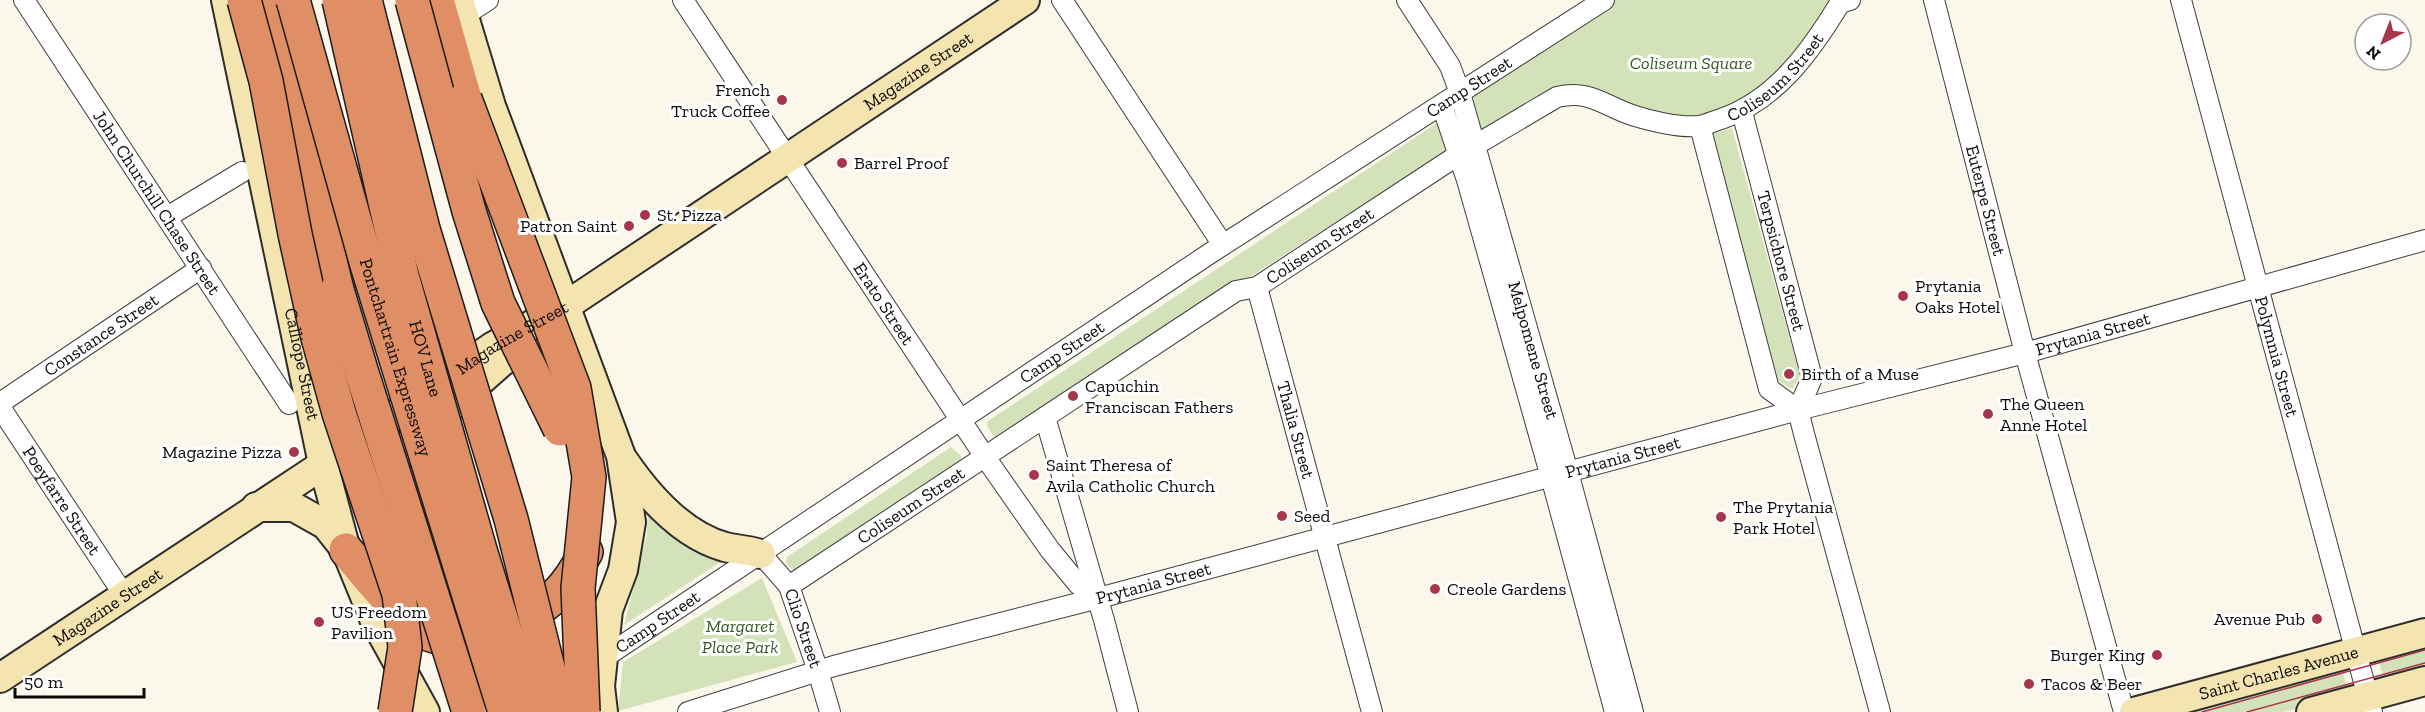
<svg xmlns="http://www.w3.org/2000/svg" width="2425" height="712" viewBox="0 0 2425 712" font-family="'Zilla Slab',serif">
  <style>
    .green { fill: #d4e2ba }
    .lines { fill: none; stroke-linecap: round; stroke-linejoin: round }
    .street-casing { stroke: #3e3e3e; stroke-width: 22 }
    .secondary-casing { stroke: #2d2d2d; stroke-width: 32 }
    .highway-casing { stroke: #1c1c1c; stroke-width: 36 }
    .street { stroke: #fff; stroke-width: 20 }
    .secondary { stroke: #f4e4af; stroke-width: 28 }
    .highway { stroke: #e08e66; stroke-width: 33 }
    .tram { stroke: #a7364a; stroke-width: 1.5 }
    .highway-bridge-casing { stroke: #1c1c1c; stroke-width: 36; stroke-linecap: butt }
    .highway-bridge { stroke: #e08e66; stroke-width: 33 }
    .poi-dot { fill: #a7364a; stroke: #fff; stroke-width: 2 }
    .labels { text-anchor: middle; dominant-baseline: central; stroke-width: 6; stroke-linejoin: round; paint-order: stroke }
    .park-label { font-size: 18px; font-style: italic; fill: #365925; stroke: #fff }
    .street-label { font-size: 18px; fill: #0b0b0b; stroke: #fff }
    .poi-label { font-size: 18px; fill: #0b0b0b; stroke: #fff; text-anchor: start }
  </style>
  <rect width="100%" height="100%" fill="#fcf7eb"/>
  <g class="green">
    <polygon points="1604,0 1850,0 1774,89 1700,126 1573,93 1475,145 1460,93"/>
    <polygon points="1437,123 1444,125 1451,148 999,438 995,438 987,426 988,421"/>
    <polygon points="1732,128 1800,376 1792,389 1777,380 1713,134"/>
    <polygon points="951,447 961,456 961,463 799,572 794,571 786,563 787,557"/>
    <polygon points="648,505 728,557 624,625 647,534"/>
    <polygon points="762,578 797,662 618,711 623,662"/>
    <polygon points="2425,640 2425,672 2384,683 2377,652"/>
    <polygon points="2341,666 2349,694 2284,712 2173,712"/>
  </g>
  <g class="lines">
    <defs>
      <g id="street">
        <path id="s1" d="M24,0L289,404"/>
        <path id="s2" d="M683,0L985,457L1050,550L1078,584L1098,598"/>
        <polyline points="1062,0 1223,245"/>
        <path id="s3" d="M1407,0L1450,66L1460,93L1568,472L1633,712"/>
        <path id="s4" d="M1934,0L2025,353L2124,712"/>
        <path id="s5" d="M2181,0L2372,712"/>
        <polyline points="463,16 488,0"/>
        <polyline points="1442,105 1467,180 1551,477 1615,712"/>
        <path id="s6" d="M1742,112L1812,378L1798,410L1804,434L1880,712"/>
        <polyline points="1700,126 1769,389 1798,410"/>
        <polyline points="167,217 242,172"/>
        <path id="s7" d="M1257,287L1372,712"/>
        <path id="s8" d="M0,403L201,268"/>
        <path id="s9" d="M0,407L124,595"/>
        <polyline points="1045,417 1104,620 1128,712"/>
        <path id="s10" d="M761,554L789,586L818,671L830,712"/>
        <path id="s11" d="M789,586L1236,291L1257,287L1452,159L1557,97C1591,89 1605,107 1635,116C1655,122 1679,128 1699,126C1706,125 1714,121 1721,119C1776,100 1811,51 1840,3L1850,0"/>
        <path id="s12" d="M596,663L1212,252L1604,0"/>
        <path id="s13" d="M688,712L834,666L1110,595L1798,410L2025,353L2425,240"/>
      </g>
      <g id="secondary">
        <path id="s14" d="M226,0L323,464L346,550L375,621L425,712"/>
        <polyline points="459,0 491,106 621,456 631,522 623,570 608,610 600,686 603,712"/>
        <path d="M624,461C648,496 682,535 725,547C738,550 748,550 761,554"/>
        <polyline points="382,482 405,447 504,360 523,353"/>
        <polyline points="256,507 294,507 326,525 345,549"/>
        <path id="s15" d="M0,678L330,460L492,347L564,307L1025,0"/>
        <path id="s16" d="M2134,712L2425,633"/>
        <polyline points="2311,712 2425,681"/>
      </g>
      <g id="highway">
        <polyline points="265,0 292,100 337,290"/>
        <polyline points="437,0 465,99"/>
        <path d="M346,550C365,573 383,596 405,616C410,621 416,628 422,631C460,653 529,622 557,594C569,582 578,567 586,552"/>
      </g>
    </defs>
    <use href="#street" class="street-casing"/>
    <use href="#secondary" class="secondary-casing"/>
    <use href="#highway" class="highway-casing"/>
    <use href="#street" class="street"/>
    <use href="#secondary" class="secondary"/>
    <use href="#highway" class="highway"/>
    <g class="tram">
      <polyline points="2202,712 2425,650"/>
      <polyline points="2247,712 2425,663"/>
    </g>
    <defs>
      <g id="highway-bridge">
        <polyline points="244,0 266,81 295,234 317,334 339,413 399,594 405,647 395,712"/>
        <path id="s17" d="M293,0L367,265L505,712"/>
        <path id="s18" d="M339,0L402,276L480,550L530,712"/>
        <polyline points="365,0 423,229 511,519 559,712"/>
        <polyline points="412,0 469,211 498,303 560,429"/>
        <polyline points="465,99 574,388 589,477 578,588 583,712"/>
        <polyline points="337,290 361,370 469,712"/>
      </g>
    </defs>
    <use href="#highway-bridge" class="highway-bridge-casing"/>
    <use href="#highway-bridge" class="highway-bridge"/>
  </g>
  <g class="poi-dot">
    <circle cx="782" cy="100" r="6"/>
    <circle cx="842" cy="163" r="6"/>
    <circle cx="645" cy="215" r="6"/>
    <circle cx="629" cy="226" r="6"/>
    <circle cx="1903" cy="296" r="6"/>
    <circle cx="1789" cy="374" r="6"/>
    <circle cx="1073" cy="396" r="6"/>
    <circle cx="1988" cy="414" r="6"/>
    <circle cx="294" cy="452" r="6"/>
    <circle cx="1034" cy="475" r="6"/>
    <circle cx="1282" cy="516" r="6"/>
    <circle cx="1721" cy="517" r="6"/>
    <circle cx="1435" cy="589" r="6"/>
    <circle cx="2317" cy="619" r="6"/>
    <circle cx="319" cy="622" r="6"/>
    <circle cx="2157" cy="655" r="6"/>
    <circle cx="2029" cy="684" r="6"/>
  </g>
  <g class="labels">
    <g class="park-label">
      <text x="1691" y="63">Coliseum Square</text>
      <text x="740" y="626">Margaret<tspan x="740" dy="21">Place Park</tspan></text>
    </g>
    <g class="street-label">
      <text stroke="none"><textPath href="#s15" startOffset="1101">Magazine Street</textPath></text>
      <text stroke="none"><textPath href="#s11" startOffset="1152">Coliseum Street</textPath></text>
      <text stroke="none"><textPath href="#s12" startOffset="1046">Camp Street</textPath></text>
      <text stroke="none"><textPath href="#s4" startOffset="207">Euterpe Street</textPath></text>
      <text stroke="none"><textPath href="#s1" startOffset="242">John Churchill Chase Street</textPath></text>
      <text stroke="none"><textPath href="#s11" startOffset="632">Coliseum Street</textPath></text>
      <text stroke="none"><textPath href="#s6" startOffset="154">Terpsichore Street</textPath></text>
      <text stroke="none"><textPath href="#s2" startOffset="364">Erato Street</textPath></text>
      <text stroke="none"><textPath href="#s13" startOffset="1455">Prytania Street</textPath></text>
      <text stroke="none"><textPath href="#s8" startOffset="122">Constance Street</textPath></text>
      <text stroke="none"><textPath href="#s15" startOffset="615">Magazine Street</textPath></text>
      <text stroke="none"><textPath href="#s3" startOffset="375">Melpomene Street</textPath></text>
      <text stroke="none"><textPath href="#s12" startOffset="560">Camp Street</textPath></text>
      <text stroke="none"><textPath href="#s5" startOffset="369">Polymnia Street</textPath></text>
      <text stroke="none"><textPath href="#s17" startOffset="372">Pontchartrain Expressway</textPath></text>
      <text stroke="none"><textPath href="#s18" startOffset="369">HOV Lane</textPath></text>
      <text stroke="none"><textPath href="#s14" startOffset="372">Calliope Street</textPath></text>
      <text stroke="none"><textPath href="#s7" startOffset="148">Thalia Street</textPath></text>
      <text stroke="none"><textPath href="#s13" startOffset="969">Prytania Street</textPath></text>
      <text stroke="none"><textPath href="#s9" startOffset="112">Poeyfarre Street</textPath></text>
      <text stroke="none"><textPath href="#s11" startOffset="146">Coliseum Street</textPath></text>
      <text stroke="none"><textPath href="#s13" startOffset="483">Prytania Street</textPath></text>
      <text stroke="none"><textPath href="#s15" startOffset="129">Magazine Street</textPath></text>
      <text stroke="none"><textPath href="#s12" startOffset="74">Camp Street</textPath></text>
      <text stroke="none"><textPath href="#s10" startOffset="87">Clio Street</textPath></text>
      <text stroke="none"><textPath href="#s16" startOffset="150">Saint Charles Avenue</textPath></text>
    </g>
    <g class="poi-label">
      <text x="770" y="90" text-anchor="end">French<tspan x="770" dy="21">Truck Coffee</tspan></text>
      <text x="854" y="163">Barrel Proof</text>
      <text x="657" y="215">St. Pizza</text>
      <text x="617" y="226" text-anchor="end">Patron Saint</text>
      <text x="1915" y="286">Prytania<tspan x="1915" dy="21">Oaks Hotel</tspan></text>
      <text x="1801" y="374">Birth of a Muse</text>
      <text x="1085" y="386">Capuchin<tspan x="1085" dy="21">Franciscan Fathers</tspan></text>
      <text x="2000" y="404">The Queen<tspan x="2000" dy="21">Anne Hotel</tspan></text>
      <text x="282" y="452" text-anchor="end">Magazine Pizza</text>
      <text x="1046" y="465">Saint Theresa of<tspan x="1046" dy="21">Avila Catholic Church</tspan></text>
      <text x="1733" y="507">The Prytania<tspan x="1733" dy="21">Park Hotel</tspan></text>
      <text x="1294" y="516">Seed</text>
      <text x="1447" y="589">Creole Gardens</text>
      <text x="331" y="612">US Freedom<tspan x="331" dy="21">Pavilion</tspan></text>
      <text x="2305" y="619" text-anchor="end">Avenue Pub</text>
      <text x="2145" y="655" text-anchor="end">Burger King</text>
      <text x="2041" y="684">Tacos &amp; Beer</text>
    </g>
  </g>
  <g transform="translate(2383 42) rotate(222)"><circle r="28" fill="#ffffff" stroke="#9d9d9d" stroke-width="1.5"/>
  <path d="M0-4.5L10 22L0 15L-10 22Z" fill="#a7364a"/>
  <text y="-9" font-size="16" font-weight="bold" text-anchor="middle" fill="#0b0b0b">N</text>
  </g>
  <path d="M15 688v9h129v-9" fill="none" stroke="#0b0b0b" stroke-width="3"/>
  <text x="24" y="688" font-size="18" fill="#0b0b0b" stroke="#ffffff" stroke-width="4.5" paint-order="stroke">50 m</text>
</svg>
